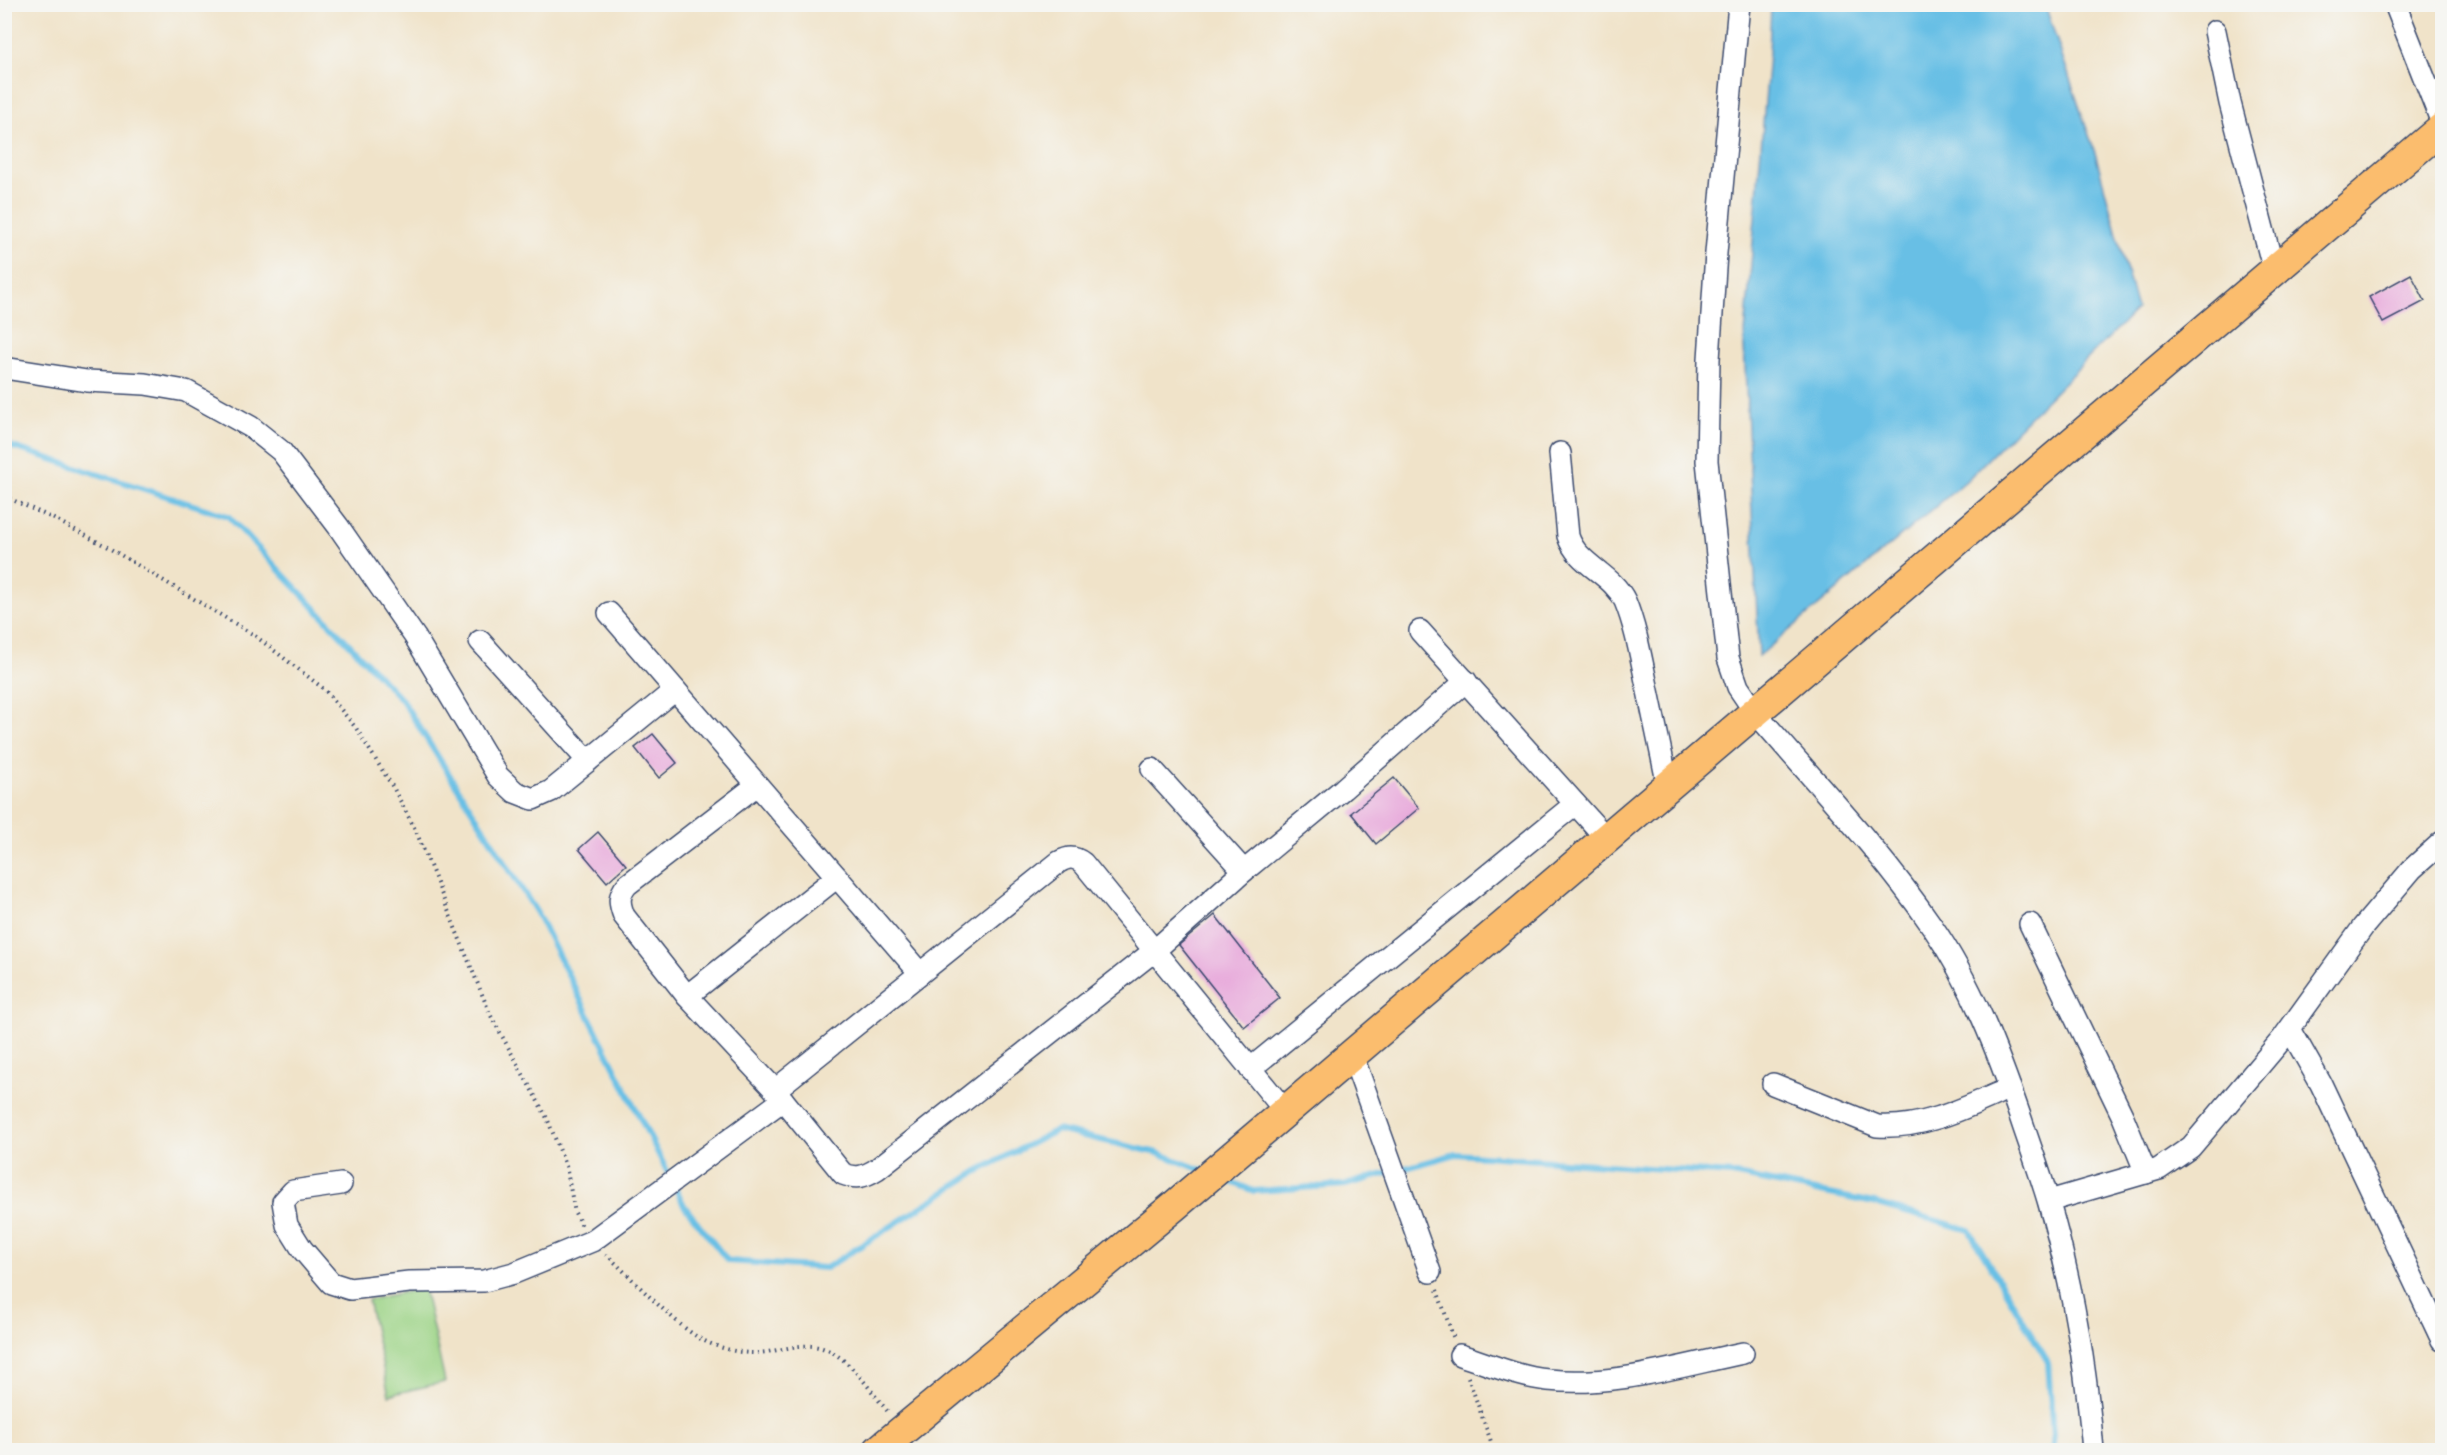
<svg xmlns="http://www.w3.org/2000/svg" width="2447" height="1455" viewBox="0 0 2447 1455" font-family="Itim,sans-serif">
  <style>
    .green { fill: #9bd385; stroke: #5b8172; stroke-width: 1.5 }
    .water { fill: #68bfe5; stroke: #4277a2; stroke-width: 1.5 }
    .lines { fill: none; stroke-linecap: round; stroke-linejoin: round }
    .stream { stroke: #68bfe5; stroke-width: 6 }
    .building { fill: #e8acdc }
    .minor-casing { stroke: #3b4a6e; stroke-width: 24 }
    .highway-casing { stroke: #3b4a6e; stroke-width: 33 }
    .path { stroke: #3b4a6e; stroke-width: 4; stroke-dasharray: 1.5 4.5; stroke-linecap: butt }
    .minor { stroke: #fff; stroke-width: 21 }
    .highway { stroke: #fbbd6e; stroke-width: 30 }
  </style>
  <rect width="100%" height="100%" fill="#f6f6f2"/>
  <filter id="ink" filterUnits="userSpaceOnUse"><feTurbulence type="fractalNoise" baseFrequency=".0167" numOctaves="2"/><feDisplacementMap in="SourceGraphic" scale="12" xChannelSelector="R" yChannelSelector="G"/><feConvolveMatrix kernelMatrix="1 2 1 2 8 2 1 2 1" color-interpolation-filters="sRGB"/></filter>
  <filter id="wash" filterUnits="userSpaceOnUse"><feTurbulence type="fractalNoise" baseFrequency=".008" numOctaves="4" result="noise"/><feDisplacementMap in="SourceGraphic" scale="24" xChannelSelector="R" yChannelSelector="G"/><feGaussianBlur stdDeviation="1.35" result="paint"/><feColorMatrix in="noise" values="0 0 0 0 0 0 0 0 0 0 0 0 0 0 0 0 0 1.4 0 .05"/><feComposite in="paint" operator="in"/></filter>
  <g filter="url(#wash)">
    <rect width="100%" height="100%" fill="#f0e3c9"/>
    <polygon class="green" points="424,1288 445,1382 389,1395 368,1300"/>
    <polygon class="water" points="1771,5 2045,5 2096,156 2137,309 1966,481 1759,656 1744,346 1769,55"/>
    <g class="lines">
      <g class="stream">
        <polyline points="4,444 228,516 402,700 537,913 685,1207 728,1261 826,1268 976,1172 1057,1130 1158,1153 1204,1171"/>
        <polyline points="1221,1178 1254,1191 1345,1185 1456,1154 1732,1174 1874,1203 1969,1230 2048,1362 2054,1450"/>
      </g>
    </g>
    <g id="blocks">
      <g class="building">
        <polygon points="2411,274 2425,301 2383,323 2369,297"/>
        <polygon points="653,734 677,763 659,778 635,748"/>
        <polygon points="1394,778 1419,808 1376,844 1351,813"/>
        <polygon points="598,832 626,865 607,882 579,849"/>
        <polygon points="1215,915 1280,998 1244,1027 1179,945"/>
      </g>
    </g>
  </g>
  <g filter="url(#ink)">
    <use href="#blocks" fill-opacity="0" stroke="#3b4a6e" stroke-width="1.5"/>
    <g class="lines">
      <defs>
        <g id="minor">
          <path d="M1739,4L1716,253L1709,359L1707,461L1728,658L1738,687L1755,712C1815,782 1880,850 1932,926C1972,984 1998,1052 2021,1119C2030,1146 2040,1173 2048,1200C2072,1281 2086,1367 2093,1450"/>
          <polyline points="2395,4 2442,123"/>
          <polyline points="2215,31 2230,103 2274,271"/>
          <polyline points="4,368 87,381 145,384 186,391 251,427 281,451 338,526 415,637 498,776 515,792 533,799 551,791 675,690"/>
          <path d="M1560,453L1568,536C1577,565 1612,573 1625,601C1636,628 1641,658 1647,686C1654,720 1661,753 1668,786"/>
          <polyline points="609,613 919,972"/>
          <polyline points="1420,631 1607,839"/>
          <polyline points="480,641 588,761"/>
          <polyline points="1152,769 1244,871"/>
          <path d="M757,785L627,885C618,896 619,903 624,916L687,996L775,1090L843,1174C857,1179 864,1177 877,1169L1154,951L1244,871L1343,789L1466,681"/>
          <polyline points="2030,924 2123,1117 2146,1173"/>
          <polyline points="687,996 837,877"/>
          <polyline points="2290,1029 2321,1084 2442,1340"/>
          <polyline points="1352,1054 1430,1272"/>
          <polyline points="1250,1069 1575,804"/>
          <path d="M1773,1084L1877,1126C1925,1129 1967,1107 2010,1088"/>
          <path d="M775,1090L1059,862C1068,857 1074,856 1083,863L1285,1111"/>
          <polyline points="341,1184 293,1191 283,1202 287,1225 302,1249 331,1283 350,1289 409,1282 484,1281 514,1273 592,1241 783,1100"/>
          <polyline points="2049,1201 2159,1169 2191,1147 2283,1038 2363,927 2412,869 2442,842"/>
          <path d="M1460,1355C1489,1364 1518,1377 1548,1380C1613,1387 1680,1366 1743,1353"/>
        </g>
        <polyline id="highway" points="879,1450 1173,1207 2442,128"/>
      </defs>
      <use href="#minor" class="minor-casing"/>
      <use href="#highway" class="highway-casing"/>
      <g class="path">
        <polyline points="4,496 50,517 104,545 254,635 324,689 356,728 394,789 416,831 490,1014 547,1118 566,1166 575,1213 582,1226"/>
        <path d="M606,1254C631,1277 681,1332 709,1343C729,1351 750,1356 772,1351C790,1348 807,1342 825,1349C850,1358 872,1393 889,1413"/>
        <polyline points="1437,1290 1454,1339"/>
        <polyline points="1468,1377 1494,1450"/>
      </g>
      <use href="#minor" class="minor"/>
      <use href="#highway" class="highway"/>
    </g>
  </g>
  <rect width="2447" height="1455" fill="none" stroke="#f6f6f2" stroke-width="24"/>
</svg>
